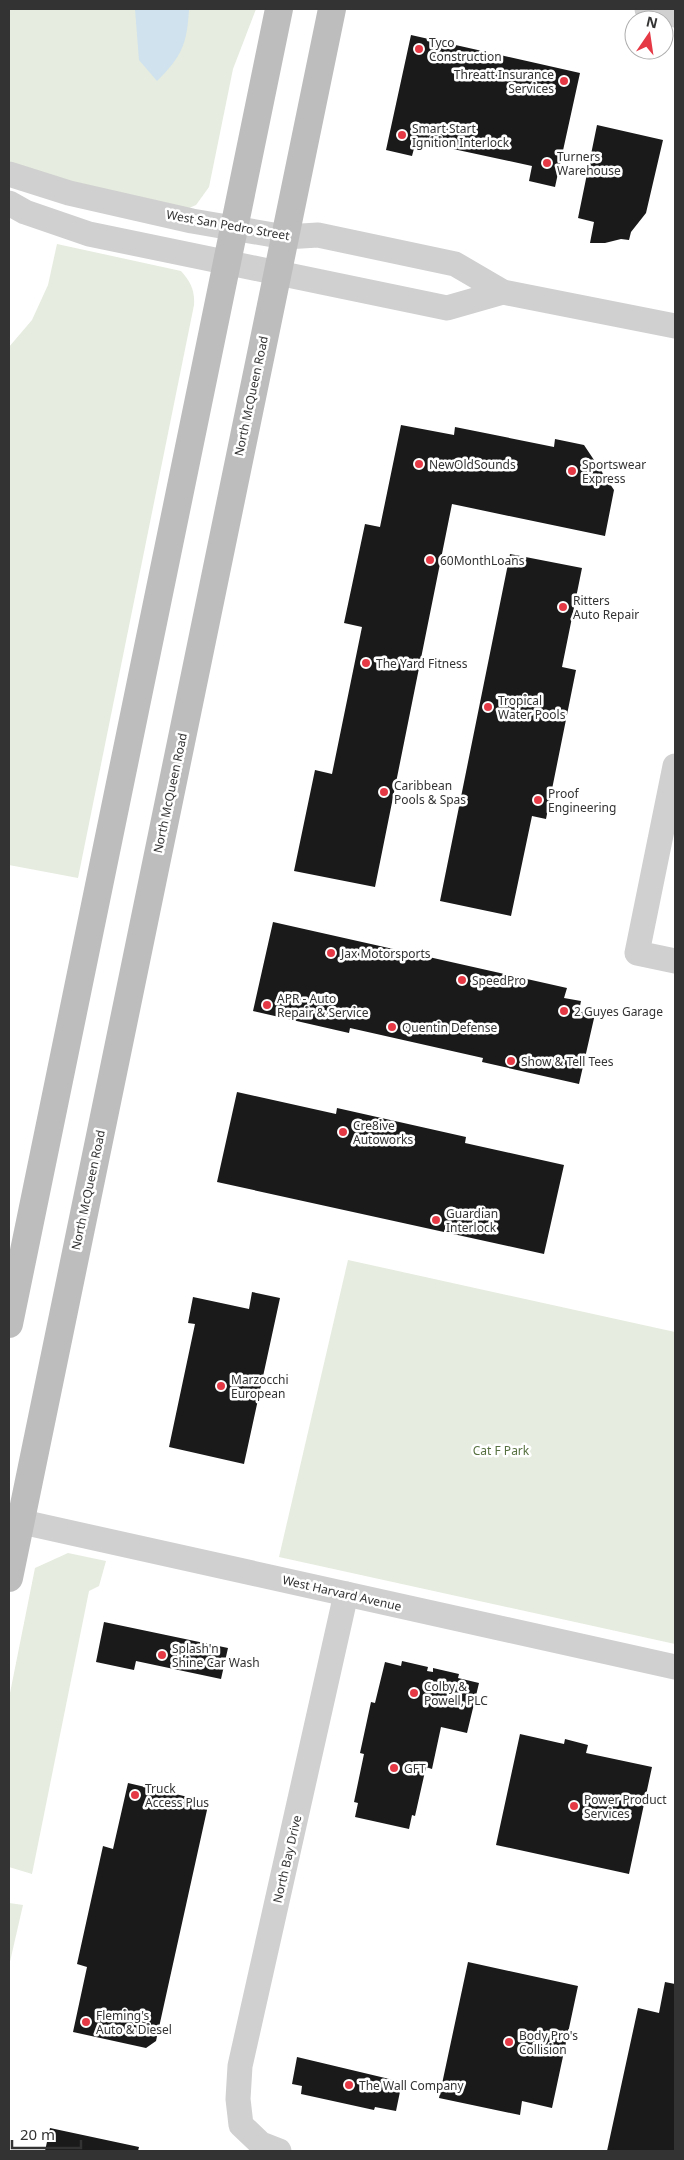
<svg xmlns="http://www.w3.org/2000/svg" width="684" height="2160" viewBox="0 0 684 2160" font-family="'Noto Sans',sans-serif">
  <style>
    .green { fill: #e6ecdf }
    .water { fill: #cfe2ee }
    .building { fill: #1a1a1a }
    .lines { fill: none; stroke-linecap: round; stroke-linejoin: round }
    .minor { stroke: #d0d0d0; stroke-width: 25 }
    .secondary { stroke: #bdbdbd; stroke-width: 28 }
    .poi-dot { fill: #e63946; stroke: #fff; stroke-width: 2 }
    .labels { text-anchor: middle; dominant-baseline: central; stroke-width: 5; stroke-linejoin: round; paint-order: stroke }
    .poi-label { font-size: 12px; fill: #333; stroke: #fff; text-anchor: start }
    .street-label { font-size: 12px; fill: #333; stroke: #fff }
    .park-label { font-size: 12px; fill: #56703f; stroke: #fff }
  </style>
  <rect width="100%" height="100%" fill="#fff"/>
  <g class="green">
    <polygon points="9,9 256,9 233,69 209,187 196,205 187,209 63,183 9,164"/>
    <path d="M57,244L181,271C191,282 195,291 194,305L78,878L9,865V347L32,320L48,285Z"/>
    <polygon points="348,1260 675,1332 675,1644 279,1557"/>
    <polygon points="68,1553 106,1561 99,1586 89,1591 32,1874 9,1867 9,1698 35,1568"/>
    <polygon points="9,1903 23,1905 9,1966"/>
  </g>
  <path class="water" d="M135,9H189C187,44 182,56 157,81L139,60Z"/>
  <g class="building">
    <polygon points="411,35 580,73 555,187 529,181 532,166 416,141 412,156 386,150"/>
    <polygon points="597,125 663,140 646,213 631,232 629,240 621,239 605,243 590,243 594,222 578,218"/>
    <polygon points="401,425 454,435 455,427 554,447 555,439 584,445 614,490 605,536 452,504 375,887 294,871 315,770 332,774 362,627 344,623 365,524 380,527"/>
    <polygon points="510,554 582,568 562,667 576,670 546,819 532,816 511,916 440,901"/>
    <polygon points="273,922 567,988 564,998 581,1001 579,1011 595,1014 579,1084 482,1062 483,1058 350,1028 349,1033 253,1011"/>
    <polygon points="237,1092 336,1114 337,1108 466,1137 465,1143 564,1165 544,1254 217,1182"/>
    <polygon points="252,1292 280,1298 244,1464 169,1447 195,1324 188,1323 193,1297 249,1309"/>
    <polygon points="104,1622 228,1648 221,1679 136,1661 134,1670 96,1662"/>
    <polygon points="402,1661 428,1667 427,1671 433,1672 433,1668 459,1674 458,1678 479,1683 467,1733 441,1727 432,1769 426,1767 415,1816 412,1815 409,1829 355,1817 358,1803 354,1802 364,1754 360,1753 371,1702 375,1703 385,1662 401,1666"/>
    <polygon points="520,1734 564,1744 565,1739 588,1745 586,1753 652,1767 629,1874 496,1845"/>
    <polygon points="128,1783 201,1800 207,1810 156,2041 146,2048 73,2032 87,1967 77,1964 103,1846 113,1849"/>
    <polygon points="468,1962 578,1986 552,2108 522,2101 520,2115 439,2098"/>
    <polygon points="665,1982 675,1984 675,2151 607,2151 638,2008 659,2013"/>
    <polygon points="297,2057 402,2082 396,2111 375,2107 374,2110 301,2094 302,2086 292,2084"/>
    <polygon points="50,2128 139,2147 138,2151 45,2151"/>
  </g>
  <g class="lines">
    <g class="minor">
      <polyline points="647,9 675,15"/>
      <polyline points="9,174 69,193 192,221 285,237 318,235 455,264 503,292 675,326"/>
      <polyline points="9,203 25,212 89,234 447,308 503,292"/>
      <polyline points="675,766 637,953 675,961"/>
      <polyline points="9,1519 675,1667"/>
      <polyline points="279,2151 261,2144 241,2125 238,2099 240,2066 346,1594"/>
    </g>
    <g class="secondary">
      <polyline points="9,1324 279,9"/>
      <polyline points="9,1578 332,9"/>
    </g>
  </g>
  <g class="poi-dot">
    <circle cx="419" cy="49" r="5"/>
    <circle cx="564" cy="81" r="5"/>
    <circle cx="402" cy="135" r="5"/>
    <circle cx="547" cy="163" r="5"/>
    <circle cx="419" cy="464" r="5"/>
    <circle cx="572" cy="471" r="5"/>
    <circle cx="430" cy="560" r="5"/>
    <circle cx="563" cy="607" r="5"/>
    <circle cx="366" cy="663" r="5"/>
    <circle cx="488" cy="707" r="5"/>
    <circle cx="384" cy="792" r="5"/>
    <circle cx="538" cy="800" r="5"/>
    <circle cx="331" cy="953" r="5"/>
    <circle cx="462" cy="980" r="5"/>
    <circle cx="267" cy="1005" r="5"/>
    <circle cx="564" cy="1011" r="5"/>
    <circle cx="392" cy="1027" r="5"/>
    <circle cx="511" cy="1061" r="5"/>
    <circle cx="343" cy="1132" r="5"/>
    <circle cx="436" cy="1220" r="5"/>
    <circle cx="221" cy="1386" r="5"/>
    <circle cx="162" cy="1655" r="5"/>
    <circle cx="414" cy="1693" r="5"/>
    <circle cx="394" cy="1768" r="5"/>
    <circle cx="135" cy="1795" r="5"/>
    <circle cx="574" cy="1806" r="5"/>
    <circle cx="86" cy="2022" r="5"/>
    <circle cx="509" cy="2042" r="5"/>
    <circle cx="349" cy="2085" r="5"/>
  </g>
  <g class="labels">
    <g class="poi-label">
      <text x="429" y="42">Tyco<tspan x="429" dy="14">Construction</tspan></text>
      <text x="554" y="74" text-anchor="end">Threatt Insurance<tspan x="554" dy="14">Services</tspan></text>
      <text x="412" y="128">Smart Start<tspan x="412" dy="14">Ignition Interlock</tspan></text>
      <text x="557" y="156">Turners<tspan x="557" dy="14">Warehouse</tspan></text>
      <text x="429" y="464">NewOldSounds</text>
      <text x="582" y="464">Sportswear<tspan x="582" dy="14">Express</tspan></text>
      <text x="440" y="560">60MonthLoans</text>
      <text x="573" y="600">Ritters<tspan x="573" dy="14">Auto Repair</tspan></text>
      <text x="376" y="663">The Yard Fitness</text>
      <text x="498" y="700">Tropical<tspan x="498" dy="14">Water Pools</tspan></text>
      <text x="394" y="785">Caribbean<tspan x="394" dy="14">Pools &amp; Spas</tspan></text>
      <text x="548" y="793">Proof<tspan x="548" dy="14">Engineering</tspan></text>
      <text x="341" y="953">Jax Motorsports</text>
      <text x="472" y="980">SpeedPro</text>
      <text x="277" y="998">APR - Auto<tspan x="277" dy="14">Repair &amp; Service</tspan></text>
      <text x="574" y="1011">2 Guyes Garage</text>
      <text x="402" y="1027">Quentin Defense</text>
      <text x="521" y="1061">Show &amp; Tell Tees</text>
      <text x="353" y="1125">Cre8ive<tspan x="353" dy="14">Autoworks</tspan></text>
      <text x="446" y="1213">Guardian<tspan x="446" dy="14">Interlock</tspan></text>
      <text x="231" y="1379">Marzocchi<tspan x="231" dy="14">European</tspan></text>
      <text x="172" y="1648">Splash'n<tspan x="172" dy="14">Shine Car Wash</tspan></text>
      <text x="424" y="1686">Colby &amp;<tspan x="424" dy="14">Powell, PLC</tspan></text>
      <text x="404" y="1768">GFT</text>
      <text x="145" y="1788">Truck<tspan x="145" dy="14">Access Plus</tspan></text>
      <text x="584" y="1799">Power Product<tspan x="584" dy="14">Services</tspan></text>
      <text x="96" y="2015">Fleming's<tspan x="96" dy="14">Auto &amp; Diesel</tspan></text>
      <text x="519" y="2035">Body Pro's<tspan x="519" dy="14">Collision</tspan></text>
      <text x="359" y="2085">The Wall Company</text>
    </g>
    <g class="street-label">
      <text transform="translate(228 225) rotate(10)">West San Pedro Street</text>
      <text transform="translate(251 396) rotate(-78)">North McQueen Road</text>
      <text transform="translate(170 793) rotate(-78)">North McQueen Road</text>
      <text transform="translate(88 1190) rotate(-78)">North McQueen Road</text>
      <text transform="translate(342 1593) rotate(13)">West Harvard Avenue</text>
      <text transform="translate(287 1859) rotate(-77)">North Bay Drive</text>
    </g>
    <g class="park-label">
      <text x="501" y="1450">Cat F Park</text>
    </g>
  </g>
  <rect width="684" height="2160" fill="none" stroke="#333333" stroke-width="20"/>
  <g transform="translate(649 35) rotate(13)"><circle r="24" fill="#ffffff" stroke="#adadad"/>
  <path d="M0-4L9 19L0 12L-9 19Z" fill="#e63946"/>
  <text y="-8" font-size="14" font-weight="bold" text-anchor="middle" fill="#333333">N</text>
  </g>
  <path d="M12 2140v8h69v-8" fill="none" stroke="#333333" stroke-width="2.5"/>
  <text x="20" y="2140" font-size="15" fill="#333333" stroke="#ffffff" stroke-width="4" paint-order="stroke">20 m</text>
</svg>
